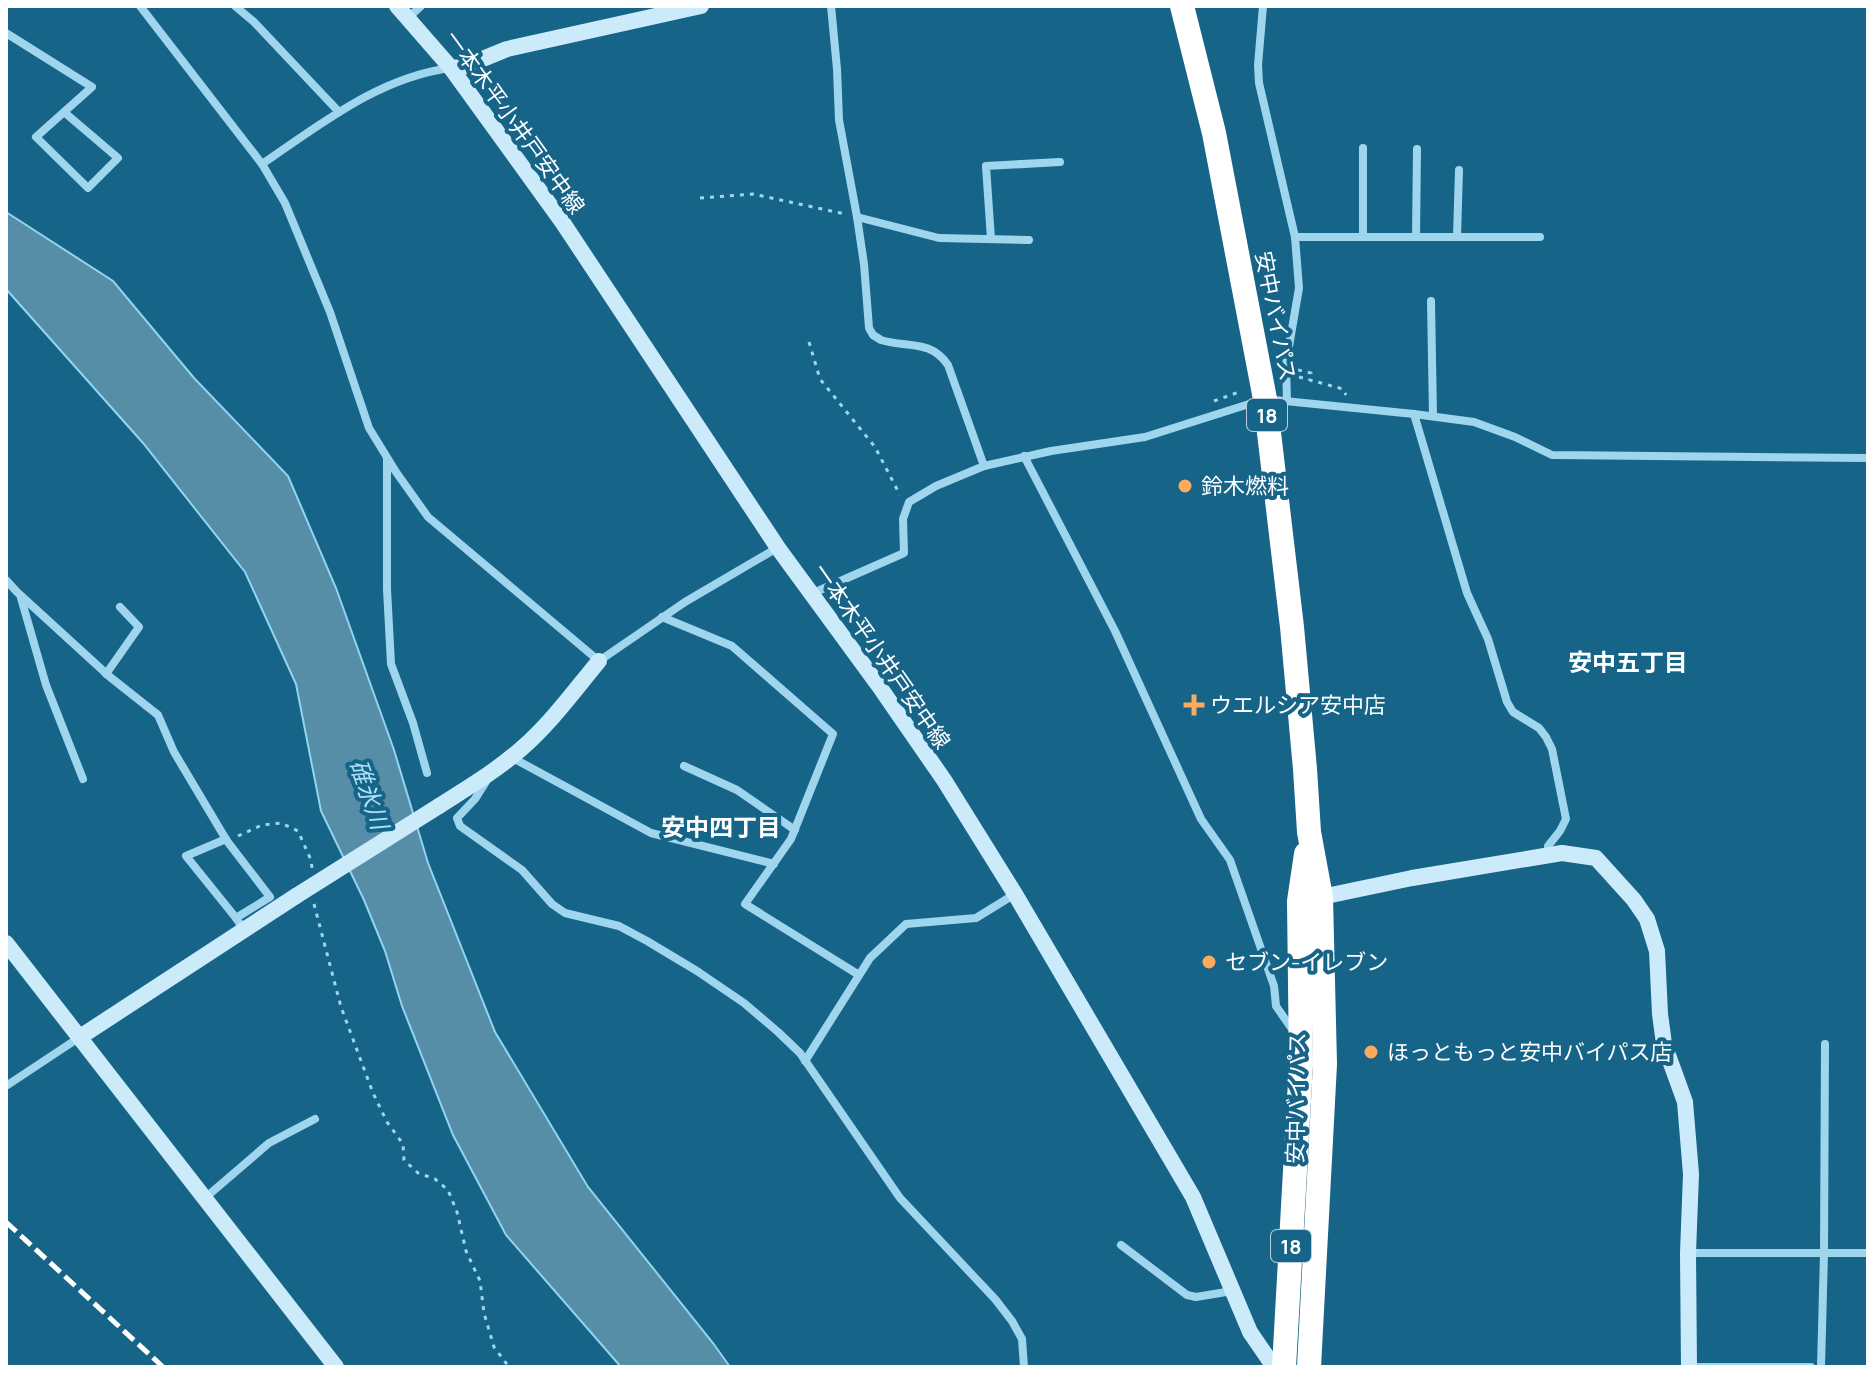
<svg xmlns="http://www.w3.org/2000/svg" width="1874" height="1373" viewBox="0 0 1874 1373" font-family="Manrope,'Noto Sans JP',sans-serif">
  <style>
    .water { fill: #568da7; stroke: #91d5f1; stroke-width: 2 }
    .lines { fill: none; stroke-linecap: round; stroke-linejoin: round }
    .path { stroke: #9fd6ee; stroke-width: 3; stroke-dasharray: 4 6; stroke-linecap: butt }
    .street { stroke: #9fd6ee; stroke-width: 8 }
    .secondary { stroke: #ccebfa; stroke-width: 16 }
    .highway { stroke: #fff; stroke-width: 24 }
    .rail { stroke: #fff; stroke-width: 5; stroke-dasharray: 14 6; stroke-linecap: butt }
    .secondary-bridge { stroke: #ccebfa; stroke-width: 16 }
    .poi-dot { fill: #ffa95c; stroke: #176489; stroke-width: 3 }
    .labels { text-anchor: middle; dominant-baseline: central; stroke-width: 8; stroke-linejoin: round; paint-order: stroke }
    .shield { fill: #176489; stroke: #b9d0dc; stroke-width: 2 }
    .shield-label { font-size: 20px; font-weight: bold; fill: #fff }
    .street-label { font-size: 22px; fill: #fff; stroke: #176489 }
    .poi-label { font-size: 22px; fill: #fff; stroke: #176489; text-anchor: start }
    .neighbourhood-label { font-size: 24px; font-weight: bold; fill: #fff; stroke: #176489 }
    .water-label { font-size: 24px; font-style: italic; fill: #abdff5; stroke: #176489 }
  </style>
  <rect width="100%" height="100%" fill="#176489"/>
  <polygon class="water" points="6,212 113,281 194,378 288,476 336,588 394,750 428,863 495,1032 588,1187 713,1343 730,1367 621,1367 506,1235 453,1135 402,1006 385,951 364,900 321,811 296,684 245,572 143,443 6,289"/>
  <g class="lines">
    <g class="path">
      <polyline points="700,198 753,194 845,214"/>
      <polyline points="809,342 820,379 875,447 900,495"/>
      <polyline points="1298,370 1311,373 1309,380"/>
      <polyline points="1299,377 1343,389 1346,395"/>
      <polyline points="1214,401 1239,392"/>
      <polyline points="238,836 262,825 281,823 298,831 311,860 312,868"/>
      <polyline points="314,904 341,1007 373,1093 387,1122 403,1144 404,1160 418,1173 435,1179 448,1190 457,1212 466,1251 480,1281 484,1313 494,1347 509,1367"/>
    </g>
    <g class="street">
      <polyline points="140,6 262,164 285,203 330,312 369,428 396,472 428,517 599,661 685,602 777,548"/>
      <polyline points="235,6 254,22 339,112"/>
      <path d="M831,6L837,69L839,120L857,217L864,264L869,328L873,335L881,340C907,348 930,339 948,365L984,466"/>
      <polyline points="1263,6 1258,65 1259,83 1295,237 1299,288 1286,364 1287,401"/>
      <polyline points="408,18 421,6"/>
      <polyline points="6,33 92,87 36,137 88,188 118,158 64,112"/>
      <path d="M262,164C320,125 379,77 451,68"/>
      <polyline points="857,217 939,238 1029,240"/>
      <polyline points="1295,237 1540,237"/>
      <polyline points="1363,237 1363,148"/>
      <polyline points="1416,237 1417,149"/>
      <polyline points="1457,237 1459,170"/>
      <polyline points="991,239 986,166 1060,162"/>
      <polyline points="1431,301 1433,416"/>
      <polyline points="1414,414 1467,593 1488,639 1507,702 1513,712 1539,728 1546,737 1552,749 1566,819 1560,831 1548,846 1549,856"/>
      <polyline points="1024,456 1115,631 1201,819 1230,860 1274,986 1276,1006 1294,1032"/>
      <polyline points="387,459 387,589 391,664 413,723 427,773"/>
      <polyline points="6,580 17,592 110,677 158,715 174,752 227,841 270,897 236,918 244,930"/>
      <polyline points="811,594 904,553 903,519 909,502 936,486 984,466 1051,451 1145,437 1265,399 1414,414 1474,422 1515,437 1552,455 1868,458"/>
      <polyline points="21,598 46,685 83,779"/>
      <polyline points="662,617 732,646 833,734 791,839 745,904 859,975"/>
      <polyline points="106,674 139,627 120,607"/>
      <polyline points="511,757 651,833 774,864"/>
      <polyline points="684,766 737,790 795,830"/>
      <polyline points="487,780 475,799 457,818 460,826 522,870 552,904 565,913 619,926 647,941 697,971 744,1003 778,1032 800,1053 900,1198 995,1299 1012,1321 1022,1339 1024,1367"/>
      <polyline points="226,839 186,856 236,918"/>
      <polyline points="805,1061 870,958 906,924 976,918 1015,894"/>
      <polyline points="6,1086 80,1037"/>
      <polyline points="205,1198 269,1143 315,1119"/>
      <polyline points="1121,1245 1187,1295 1196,1297 1232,1291"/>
      <polyline points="1689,1253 1868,1253"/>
      <polyline points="1689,1367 1811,1367"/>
      <polyline points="1821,1367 1824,1253 1825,1044"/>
    </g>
    <g class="secondary">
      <polyline points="397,6 451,68 563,223 778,548 879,686 944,780 1015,894 1193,1197 1250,1332 1274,1367"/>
      <polyline points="451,68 463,67 507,49 701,6"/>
      <path d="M439,806C467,788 496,771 521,749C551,723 574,691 599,661"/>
      <polyline points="1312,899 1412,878 1562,853 1596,858 1634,900 1647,919 1657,951 1660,1014 1664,1044 1685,1102 1691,1174 1688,1253 1689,1367"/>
      <polyline points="6,943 336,1367"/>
      <polyline points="80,1037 296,896"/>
    </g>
    <g class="highway">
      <polyline points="1182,6 1214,133 1265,399 1292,627 1305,769 1309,832 1321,897 1325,1064 1309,1367"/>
      <polyline points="1284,1367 1301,1064 1299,901 1306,854"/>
    </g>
    <polyline class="rail" points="6,1222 163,1367"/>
    <polyline class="secondary-bridge" points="296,896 439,806"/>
  </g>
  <g class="poi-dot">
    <circle cx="1185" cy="486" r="8"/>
    <path d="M1190 693h8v8h8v8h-8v8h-8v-8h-8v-8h8z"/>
    <circle cx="1209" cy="962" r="8"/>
    <circle cx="1371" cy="1052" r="8"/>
  </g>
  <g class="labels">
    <g class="shield">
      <rect x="1247" y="399" width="40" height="32" rx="6"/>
      <rect x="1271" y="1230" width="40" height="32" rx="6"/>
    </g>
    <g class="shield-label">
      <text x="1267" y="415">18</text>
      <text x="1291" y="1246">18</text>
    </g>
    <g class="street-label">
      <text transform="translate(515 122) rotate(54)">一本木平小井戸安中線</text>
      <text transform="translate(1276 316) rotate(79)">安中バイパス</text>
      <text transform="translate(882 656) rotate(55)">一本木平小井戸安中線</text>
      <text transform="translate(1296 1098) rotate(-89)">安中バイパス</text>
    </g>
    <g class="poi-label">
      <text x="1201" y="486">鈴木燃料</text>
      <text x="1210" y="705">ウエルシア安中店</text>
      <text x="1225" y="962">セブン-イレブン</text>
      <text x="1387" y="1052">ほっともっと安中バイパス店</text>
    </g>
    <g class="neighbourhood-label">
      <text x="1628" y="661">安中五丁目</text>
      <text x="721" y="826">安中四丁目</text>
    </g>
    <g class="water-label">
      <text transform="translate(370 794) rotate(71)">碓氷川</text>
    </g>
  </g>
  <rect width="1874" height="1373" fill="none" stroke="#ffffff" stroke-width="16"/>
</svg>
